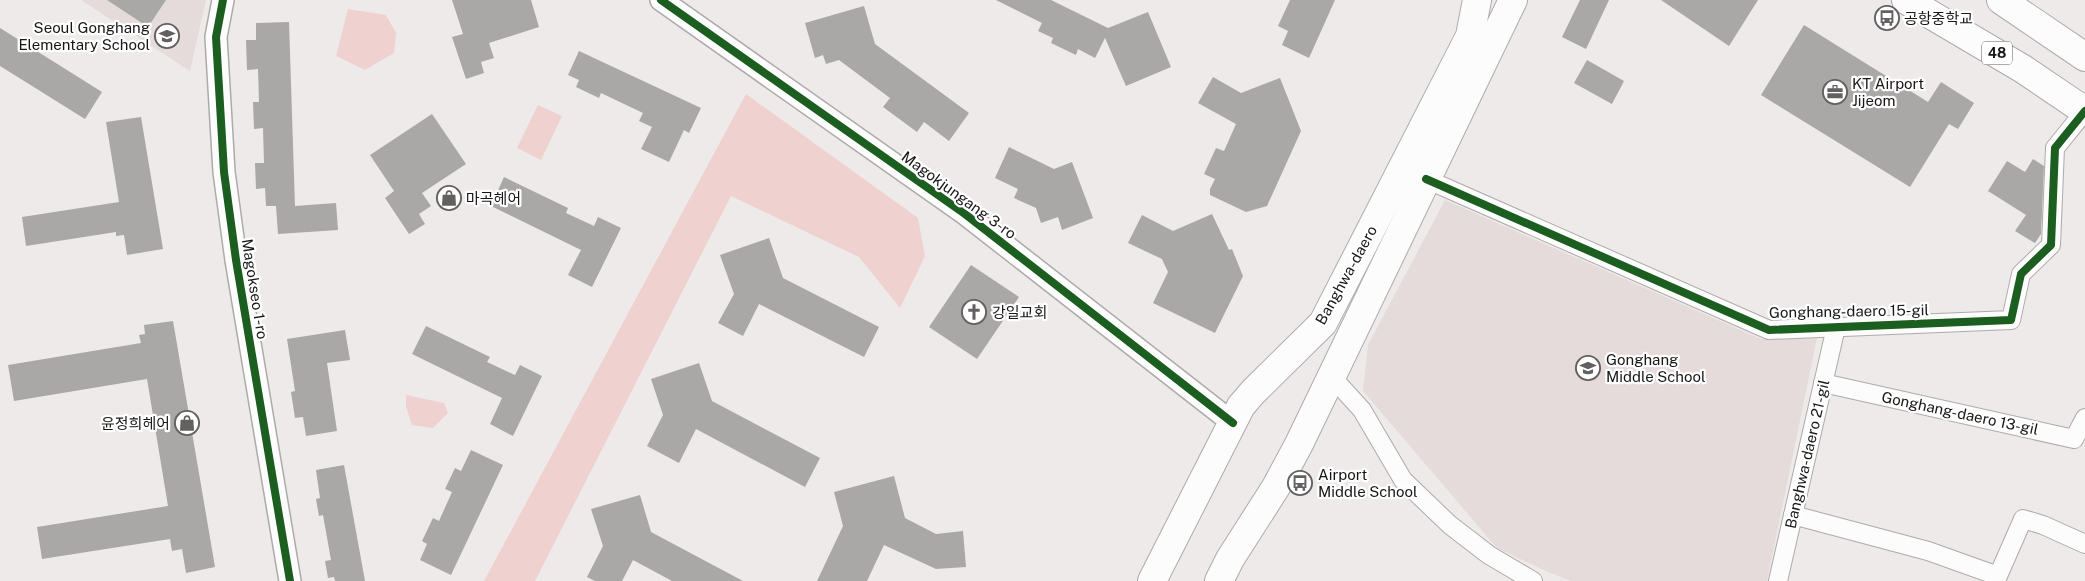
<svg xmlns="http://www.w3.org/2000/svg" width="2085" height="581" viewBox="0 0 2085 581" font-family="'Public Sans','Noto Sans KR',sans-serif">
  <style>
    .built { fill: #e5dbdb }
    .green { fill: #efd1d0 }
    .building { fill: #aaa7a7 }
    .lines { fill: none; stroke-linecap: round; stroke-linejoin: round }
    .minor-casing { stroke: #aeaaaa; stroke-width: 20 }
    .tertiary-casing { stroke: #aeaaaa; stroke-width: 24 }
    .primary-casing { stroke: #aeaaaa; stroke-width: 30 }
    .minor { stroke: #fcfcfc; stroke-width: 18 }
    .tertiary { stroke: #fcfcfc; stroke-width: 21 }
    .primary { stroke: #fcfcfc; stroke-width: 28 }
    .cycleway-casing { stroke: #fff; stroke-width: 11 }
    .cycleway { stroke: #1b5e20; stroke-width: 8 }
    .labels { text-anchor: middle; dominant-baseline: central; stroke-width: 4.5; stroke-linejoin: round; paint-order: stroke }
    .shield { fill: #fff; stroke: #5d5c5c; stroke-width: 1 }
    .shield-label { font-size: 14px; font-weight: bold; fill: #181616 }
    .poi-label { font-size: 15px; fill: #181616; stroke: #fff; text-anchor: start }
    .street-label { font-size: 15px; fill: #181616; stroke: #fff }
  </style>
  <rect width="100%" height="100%" fill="#eeeaea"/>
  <g class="built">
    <polygon points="81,0 206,0 190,71"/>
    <polygon points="1445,200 1761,339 1818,333 1767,581 1571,581 1548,572 1497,548 1363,391 1368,345"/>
  </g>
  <g class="green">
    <polygon points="348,9 386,15 396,33 394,53 365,70 336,56"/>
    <polygon points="746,94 918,218 925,256 900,308 859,257 731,196 535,581 484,581"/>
    <polygon points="538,105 562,116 541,160 517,148"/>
    <polygon points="406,395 444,403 448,413 433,428 412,425 406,407"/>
  </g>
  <g class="building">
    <polygon points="107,0 166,0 148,27"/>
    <polygon points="452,0 531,0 539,27 489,43 494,58 481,62 484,73 466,79 452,37 463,34"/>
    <polygon points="996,0 1051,0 1108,28 1148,12 1171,67 1126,86 1105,38 1095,58 1078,49 1076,55 1051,43 1053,38 1038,31 1042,23"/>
    <polygon points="1290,0 1335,0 1309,58 1282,45 1288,31 1278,26"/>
    <polygon points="1580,0 1609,0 1586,49 1562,37"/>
    <polygon points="1661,0 1758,0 1729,46"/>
    <polygon points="864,6 875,44 969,113 949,141 924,122 917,132 883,107 890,98 839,60 826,64 823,55 815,58 805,23"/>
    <polygon points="289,22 295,206 336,203 338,230 278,234 276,206 266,206 265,188 256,189 255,163 264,163 263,128 254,129 253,102 259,102 258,69 247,70 246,40 256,40 256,23"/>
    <polygon points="1804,25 1928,102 1941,82 1974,103 1958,129 1949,124 1910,187 1761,95"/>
    <polygon points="0,28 102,92 85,119 0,66"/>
    <polygon points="579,51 701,108 689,133 684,130 669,162 641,149 652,127 639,121 643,113 601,93 599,98 576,87 579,80 568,75"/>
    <polygon points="1587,60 1624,81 1612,104 1574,83"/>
    <polygon points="1213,77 1241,93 1280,78 1301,131 1267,206 1246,212 1210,195 1210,189 1215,179 1204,174 1216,148 1224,151 1236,124 1198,103"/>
    <polygon points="432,114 466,164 422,193 431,206 419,214 425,224 409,234 385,198 394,191 370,155"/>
    <polygon points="141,117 163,249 127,255 124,235 116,236 116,232 26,246 22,217 119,202 106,122"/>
    <polygon points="1009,147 1054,169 1072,162 1093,218 1062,230 1058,217 1041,223 1036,208 1014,198 1018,189 995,178"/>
    <polygon points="2033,159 2044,166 2041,234 2035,243 2015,231 2026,215 1988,191 2007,161 2025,172"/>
    <polygon points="504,177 568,208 566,213 594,226 598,217 621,228 592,287 568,275 581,250 491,206"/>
    <polygon points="1212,214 1229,250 1232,249 1243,276 1215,333 1153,303 1168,272 1162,259 1128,243 1142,215 1173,231"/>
    <polygon points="769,238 783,278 879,327 864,357 759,304 743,336 718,323 734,294 720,255"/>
    <polygon points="971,265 1019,297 977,359 929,327"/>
    <polygon points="173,321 215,567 186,573 182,549 172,551 170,539 42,559 37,527 168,506 147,379 14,401 8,365 141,343 139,335 145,334 144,325"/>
    <polygon points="426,326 490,357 487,362 515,375 520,365 542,376 513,436 490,424 502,398 412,354"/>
    <polygon points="345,330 350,360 327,363 337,431 306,436 303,417 295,418 291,392 295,391 287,339"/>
    <polygon points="699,363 712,401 820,458 805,487 696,429 679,463 647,446 663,415 651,379"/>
    <polygon points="471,450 503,465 451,575 420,560 427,544 422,541 433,518 439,521 452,492 445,489 455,468 461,471"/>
    <polygon points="344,465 365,581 335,581 334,577 328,578 325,561 331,560 323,515 319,516 316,499 320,498 316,470"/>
    <polygon points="894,476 905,518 936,534 963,531 966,567 936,569 884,545 867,581 817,581 843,526 834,492"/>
    <polygon points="640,495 651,532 743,581 672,581 633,560 622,581 595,581 587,577 603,546 591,509"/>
  </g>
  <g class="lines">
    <defs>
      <g id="minor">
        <polyline points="1426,179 1769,330 2011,320 2021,274 2051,245 2055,148 2085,111"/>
        <polyline points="1332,377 1362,410 1403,480 1450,525 1489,555 1533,581"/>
        <polyline points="1823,383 2074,439 2085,418"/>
        <polyline points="1793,515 1928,551 1998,576 2023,519 2043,525 2085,544"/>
        <polyline points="1778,581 1836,327"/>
      </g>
      <g id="tertiary">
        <polyline points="223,0 216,37 224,172 236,260 290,581"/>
        <polyline points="661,0 965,214 1233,423"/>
      </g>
      <g id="primary">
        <polyline points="1906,0 2023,69 2085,111"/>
        <polyline points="2001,0 2085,57"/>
        <polyline points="1152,581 1241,406 1253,392 1323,323 1470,36 1477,0"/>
        <polyline points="1219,581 1230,559 1276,487 1299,444 1513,0"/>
      </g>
    </defs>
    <use href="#minor" class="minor-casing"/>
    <use href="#tertiary" class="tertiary-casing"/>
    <use href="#primary" class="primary-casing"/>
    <use href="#minor" class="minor"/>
    <use href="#tertiary" class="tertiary"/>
    <use href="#primary" class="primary"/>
    <defs>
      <g id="cycleway">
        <polyline points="223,0 216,37 224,172 236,260 290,581"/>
        <polyline points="661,0 965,214 1233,423"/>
        <polyline points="1426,179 1769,330 2011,320 2021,274 2051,245 2055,148 2085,111"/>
      </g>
    </defs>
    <use href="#cycleway" class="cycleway-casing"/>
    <use href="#cycleway" class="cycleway"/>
  </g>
  <defs>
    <symbol id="bus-ring" viewBox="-11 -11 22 22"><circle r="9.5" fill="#fff" stroke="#636060" stroke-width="1.5"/><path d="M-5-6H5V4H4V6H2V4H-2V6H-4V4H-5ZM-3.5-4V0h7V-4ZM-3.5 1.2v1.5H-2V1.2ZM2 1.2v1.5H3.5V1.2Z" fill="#636060"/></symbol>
    <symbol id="school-ring" viewBox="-11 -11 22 22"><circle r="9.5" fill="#fff" stroke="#636060" stroke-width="1.5"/><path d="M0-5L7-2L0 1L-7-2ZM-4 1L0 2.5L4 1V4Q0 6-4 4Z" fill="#636060"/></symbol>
    <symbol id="office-ring" viewBox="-11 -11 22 22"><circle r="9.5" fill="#fff" stroke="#636060" stroke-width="1.5"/><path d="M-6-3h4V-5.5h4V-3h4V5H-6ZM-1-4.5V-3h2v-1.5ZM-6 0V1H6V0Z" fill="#636060"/></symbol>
    <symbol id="shop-ring" viewBox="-11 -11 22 22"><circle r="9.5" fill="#fff" stroke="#636060" stroke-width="1.5"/><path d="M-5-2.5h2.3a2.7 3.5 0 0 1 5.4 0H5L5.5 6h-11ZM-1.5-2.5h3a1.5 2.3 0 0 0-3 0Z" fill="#636060"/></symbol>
    <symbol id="church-ring" viewBox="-11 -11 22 22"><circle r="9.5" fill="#fff" stroke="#636060" stroke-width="1.5"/><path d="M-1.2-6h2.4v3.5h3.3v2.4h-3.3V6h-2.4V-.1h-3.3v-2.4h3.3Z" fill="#636060"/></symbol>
  </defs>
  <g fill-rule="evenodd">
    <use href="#bus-ring" x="1873" y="4" width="28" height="28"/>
    <use href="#school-ring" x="153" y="22" width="28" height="28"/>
    <use href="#office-ring" x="1821" y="78" width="28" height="28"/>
    <use href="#shop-ring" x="435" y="184" width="28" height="28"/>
    <use href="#church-ring" x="960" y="298" width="28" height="28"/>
    <use href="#school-ring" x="1574" y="354" width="28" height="28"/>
    <use href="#shop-ring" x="173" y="409" width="28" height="28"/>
    <use href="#bus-ring" x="1286" y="469" width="28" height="28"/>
  </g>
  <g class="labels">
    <rect class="shield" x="1982" y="41.5" width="30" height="23" rx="4"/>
    <g class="shield-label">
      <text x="1997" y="53">48</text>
    </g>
    <g class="poi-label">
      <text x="1904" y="18">공항중학교</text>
      <text x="150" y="27" text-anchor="end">Seoul Gonghang<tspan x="150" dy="17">Elementary School</tspan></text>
      <text x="1852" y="83">KT Airport<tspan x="1852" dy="17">Jijeom</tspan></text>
      <text x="466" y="198">마곡헤어</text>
      <text x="992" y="312">강일교회</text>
      <text x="1606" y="359">Gonghang<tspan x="1606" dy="17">Middle School</tspan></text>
      <text x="170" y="423" text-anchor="end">윤정희헤어</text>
      <text x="1318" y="474">Airport<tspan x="1318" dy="17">Middle School</tspan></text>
    </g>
    <g class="street-label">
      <text transform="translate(959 195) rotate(36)">Magokjungang 3-ro</text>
      <text transform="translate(1346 275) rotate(-61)">Banghwa-daero</text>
      <text transform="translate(255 289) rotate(81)">Magokseo 1-ro</text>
      <text transform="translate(1849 311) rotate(-1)">Gonghang-daero 15-gil</text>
      <text transform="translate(1960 413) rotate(12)">Gonghang-daero 13-gil</text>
      <text transform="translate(1807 454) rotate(-77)">Banghwa-daero 21-gil</text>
    </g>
  </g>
</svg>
